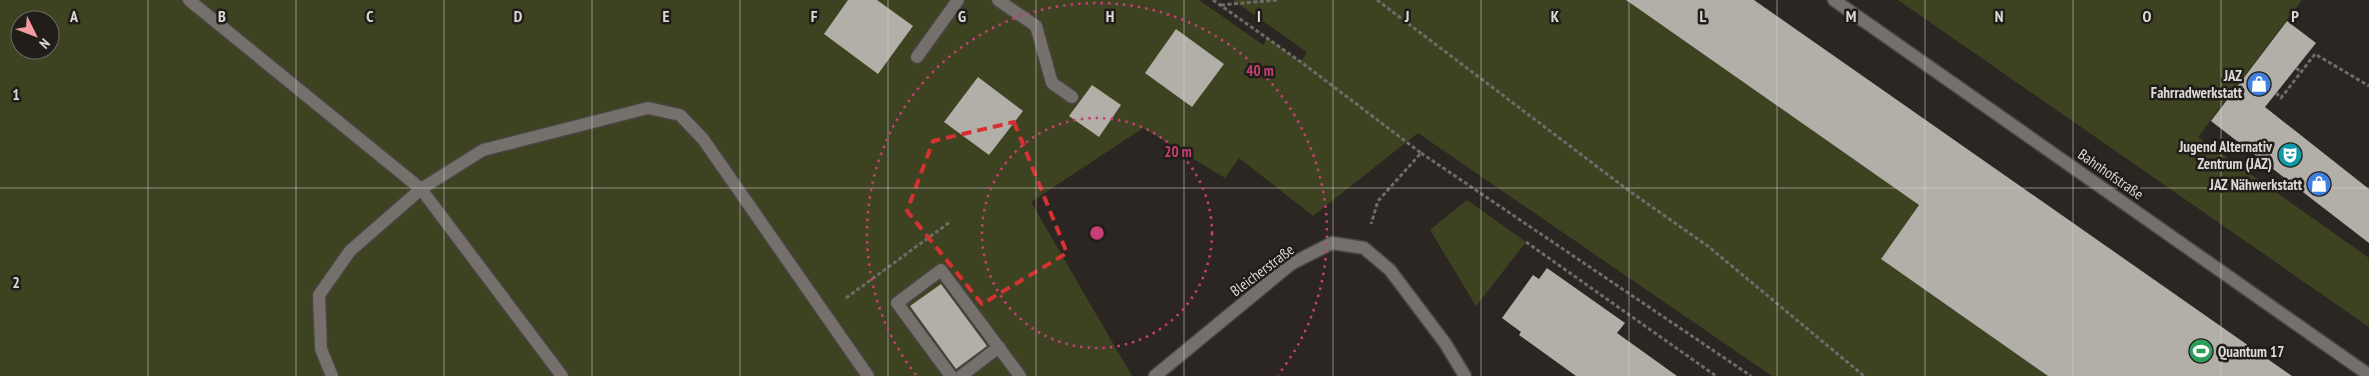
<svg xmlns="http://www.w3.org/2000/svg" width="2369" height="376" viewBox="0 0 2369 376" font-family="'PT Sans Narrow',sans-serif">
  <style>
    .green { fill: #3d4321; fill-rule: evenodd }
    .building { fill: #b2aea8 }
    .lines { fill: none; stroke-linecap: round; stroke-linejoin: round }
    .minor-casing { stroke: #474441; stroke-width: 15 }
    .path { stroke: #6f6b68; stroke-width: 3; stroke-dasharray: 4 2.5; stroke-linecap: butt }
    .minor { stroke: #75706b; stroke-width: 12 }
    .marked { fill: none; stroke: #d63131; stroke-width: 4; stroke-dasharray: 10 6; stroke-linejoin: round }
    .grid { fill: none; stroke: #dcd9d7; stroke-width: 1; stroke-opacity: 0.55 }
    .ring { fill: none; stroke: #c73f74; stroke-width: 2.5; stroke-dasharray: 2.5 5 }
    .labels { text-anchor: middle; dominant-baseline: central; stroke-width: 5; stroke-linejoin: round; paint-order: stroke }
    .poi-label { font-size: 15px; font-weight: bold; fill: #dcd9d7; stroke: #211d19; text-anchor: end }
    .street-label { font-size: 15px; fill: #dcd9d7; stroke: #211d19 }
    .grid-label { font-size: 16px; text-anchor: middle; font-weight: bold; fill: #dcd9d7; stroke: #211d19; stroke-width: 5; stroke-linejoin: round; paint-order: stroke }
    .centre { fill: #c73f74; stroke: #211d19; stroke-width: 2.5 }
    .ring-label { font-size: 15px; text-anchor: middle; font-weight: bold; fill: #c73f74; stroke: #211d19; stroke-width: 5; stroke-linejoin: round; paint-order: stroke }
  </style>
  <rect width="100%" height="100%" fill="#2b2622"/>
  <g class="green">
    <path d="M0,0H1199L1263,45L1267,38L1301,62L1307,52L1233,0H1626L1919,205L1881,259L2048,376H1772L1418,133L1313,216L1239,158L1225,178L1143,128L1031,202L1132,376H0ZM20,20H50V50H20Z"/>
    <polygon points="1898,0 2302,0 2198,137 2369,258 2369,327"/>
    <polygon points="1467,200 1526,242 1476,306 1430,230"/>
  </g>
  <g class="building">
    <polygon points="848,0 877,0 913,26 878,74 824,34"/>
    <polygon points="1626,0 1754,0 2292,376 2048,376 1881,259 1919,205"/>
    <polygon points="2287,21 2316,43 2265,107 2369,189 2369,243 2211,121"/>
    <polygon points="1176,29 1224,64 1192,107 1145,73"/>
    <polygon points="978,77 1023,111 989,155 944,122"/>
    <polygon points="1092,85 1121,105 1099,137 1069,116"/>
    <polygon points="1547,268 1625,323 1617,333 1677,376 1576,376 1519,335 1521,332 1502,318 1533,275 1539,279"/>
    <polygon points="941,284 987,346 956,369 910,306"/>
  </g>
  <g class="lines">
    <defs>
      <g id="minor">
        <polyline points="189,0 421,189 350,251 319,295 321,349 332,376"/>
        <polyline points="998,0 1036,26 1052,83 1072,97"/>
        <polyline points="1834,0 2369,375"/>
        <polyline points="917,57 958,0"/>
        <polyline points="562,376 421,189 483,150 648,108 680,115 703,139 868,376"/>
        <polyline points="951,376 897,303 941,270 1020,376"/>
        <polyline points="961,376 999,347"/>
        <polyline points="1155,376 1291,264 1332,243 1364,248 1390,270 1445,343 1465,376"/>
      </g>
    </defs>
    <use href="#minor" class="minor-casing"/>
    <g class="path">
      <polyline points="1213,0 1301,62 1421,153 1378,201 1371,224"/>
      <polyline points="1377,0 1628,190 1709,247 1864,376"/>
      <polyline points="1221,5 1277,0"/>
      <polyline points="2296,68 2301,72"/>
      <polyline points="2276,93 2281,98 2315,54 2369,86"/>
      <polyline points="1421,153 1751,376"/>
      <polyline points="1526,242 1716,376"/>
      <polyline points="846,298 950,222"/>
    </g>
    <use href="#minor" class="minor"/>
  </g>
  <path class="marked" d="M1014,122L1067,253L982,304L907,211L933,141Z"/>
  <path class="grid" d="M148,0V376M296,0V376M444,0V376M592,0V376M740,0V376M888,0V376M1036,0V376M1184,0V376M1333,0V376M1481,0V376M1629,0V376M1777,0V376M1925,0V376M2073,0V376M2221,0V376M0,188H2369"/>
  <g class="ring">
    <circle cx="1097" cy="233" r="115"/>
    <path d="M916 375A230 230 0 1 1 1278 375"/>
  </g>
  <defs>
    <symbol id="shop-disc" viewBox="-11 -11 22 22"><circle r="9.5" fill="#3f7fe0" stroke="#211d19"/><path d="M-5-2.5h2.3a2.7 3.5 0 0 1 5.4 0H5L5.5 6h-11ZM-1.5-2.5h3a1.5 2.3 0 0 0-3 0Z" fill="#fff"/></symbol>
    <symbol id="theatre-disc" viewBox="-11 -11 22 22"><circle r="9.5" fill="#0f9aa8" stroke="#211d19"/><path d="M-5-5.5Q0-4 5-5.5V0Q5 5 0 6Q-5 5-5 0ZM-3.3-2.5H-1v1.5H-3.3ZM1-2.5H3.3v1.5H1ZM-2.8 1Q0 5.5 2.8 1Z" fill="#fff"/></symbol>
    <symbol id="stadium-disc" viewBox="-11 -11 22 22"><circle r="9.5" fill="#2e9e5b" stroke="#211d19"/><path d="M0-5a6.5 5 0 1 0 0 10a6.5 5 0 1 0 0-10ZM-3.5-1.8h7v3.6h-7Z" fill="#fff"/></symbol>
  </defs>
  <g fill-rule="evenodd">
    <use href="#shop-disc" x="2245" y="70" width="28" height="28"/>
    <use href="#theatre-disc" x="2276" y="141" width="28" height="28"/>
    <use href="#shop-disc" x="2305" y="170" width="28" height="28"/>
    <use href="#stadium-disc" x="2187" y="337" width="28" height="28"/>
  </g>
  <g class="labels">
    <g class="poi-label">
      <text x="2242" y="75">JAZ<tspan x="2242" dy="17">Fahrradwerkstatt</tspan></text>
      <text x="2272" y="146">Jugend Alternativ<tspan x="2272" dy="17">Zentrum (JAZ)</tspan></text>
      <text x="2302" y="184">JAZ Nähwerkstatt</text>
      <text x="2218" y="351" text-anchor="start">Quantum 17</text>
    </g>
    <g class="street-label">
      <text transform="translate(2111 174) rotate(35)">Bahnhofstraße</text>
      <text transform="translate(1262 270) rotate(-37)">Bleicherstraße</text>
    </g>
  </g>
  <g class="grid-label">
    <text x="74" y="22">A</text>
    <text x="222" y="22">B</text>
    <text x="370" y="22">C</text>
    <text x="518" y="22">D</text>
    <text x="666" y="22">E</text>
    <text x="814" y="22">F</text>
    <text x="962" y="22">G</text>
    <text x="1110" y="22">H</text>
    <text x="1259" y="22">I</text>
    <text x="1407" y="22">J</text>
    <text x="1555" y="22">K</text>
    <text x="1703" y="22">L</text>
    <text x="1851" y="22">M</text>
    <text x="1999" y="22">N</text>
    <text x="2147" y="22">O</text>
    <text x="2295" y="22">P</text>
    <text x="16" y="100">1</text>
    <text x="16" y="288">2</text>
  </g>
  <circle cx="1097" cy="233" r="8" class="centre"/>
  <g class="ring-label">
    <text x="1260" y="76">40 m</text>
    <text x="1178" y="157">20 m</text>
  </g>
  <g transform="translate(35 35) rotate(132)"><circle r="24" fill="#211d19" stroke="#6c6865"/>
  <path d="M0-4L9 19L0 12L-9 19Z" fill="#f49aa0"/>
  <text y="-8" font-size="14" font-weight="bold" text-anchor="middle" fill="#dcd9d7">N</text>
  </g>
</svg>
